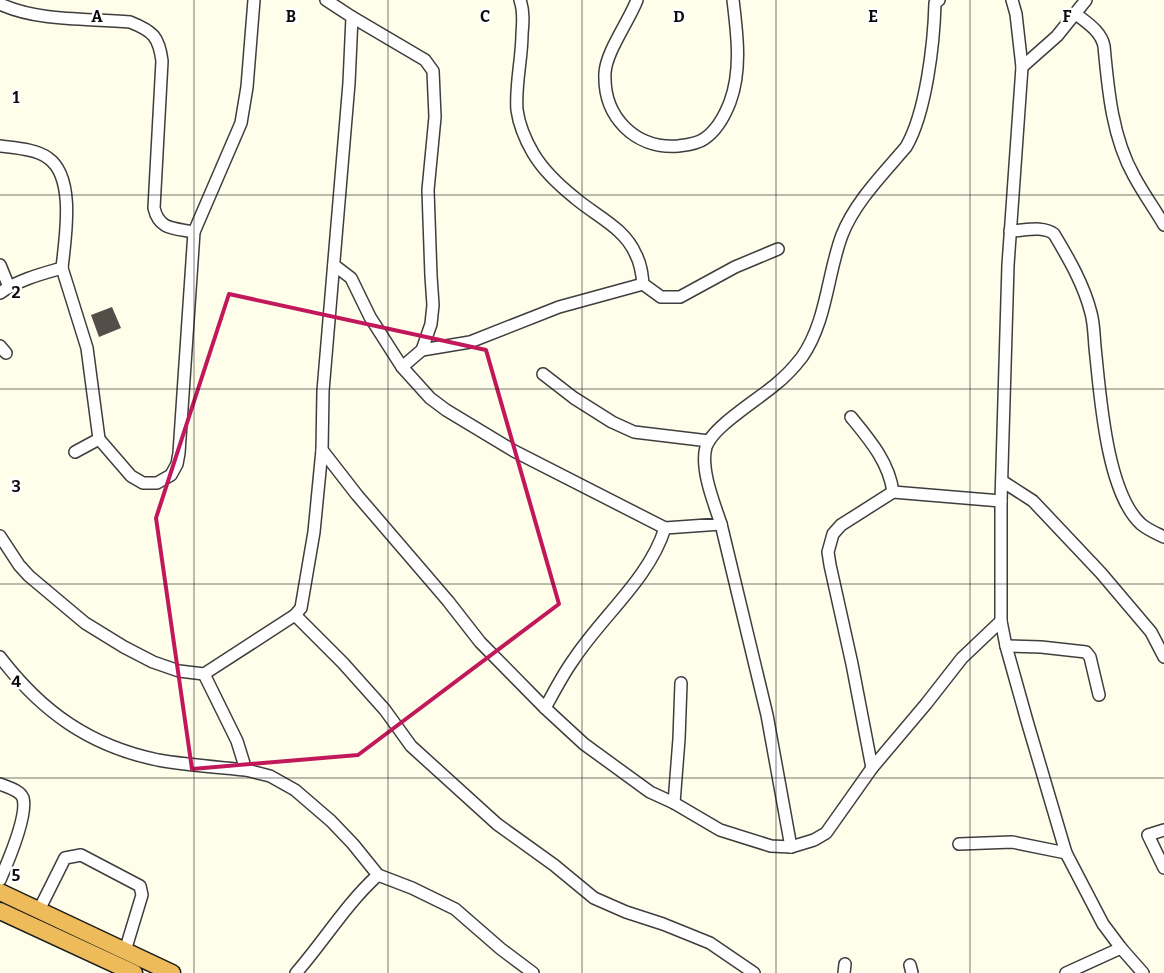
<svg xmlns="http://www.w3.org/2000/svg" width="1164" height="973" viewBox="0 0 1164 973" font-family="Bitter,serif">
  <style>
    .building { fill: #534f48 }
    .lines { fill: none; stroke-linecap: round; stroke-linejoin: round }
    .minor-casing { stroke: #3e3e3e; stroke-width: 14 }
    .highway-casing { stroke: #1c1c1c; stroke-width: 19 }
    .minor { stroke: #fff; stroke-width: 11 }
    .highway { stroke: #edbb59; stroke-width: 16 }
    .marked { fill: none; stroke: #c2185b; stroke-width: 4; stroke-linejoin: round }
    .grid { fill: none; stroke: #0b0b0b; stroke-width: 1; stroke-opacity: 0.55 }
    .grid-label { font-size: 16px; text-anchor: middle; font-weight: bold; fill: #0b0b0b; stroke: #fff; stroke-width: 5; stroke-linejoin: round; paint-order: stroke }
  </style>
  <rect width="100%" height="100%" fill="#fefeea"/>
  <polygon class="building" points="112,307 121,328 99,337 91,315"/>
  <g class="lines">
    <defs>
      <g id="minor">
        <polyline points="326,0 352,17 349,83 323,391 322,450 357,495 448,601 480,642 545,708 584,744 650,792 674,803 720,830 771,846 791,847 814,840 826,833 872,768 926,704 962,658 1001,621"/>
        <path d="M520,0C524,11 523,23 522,34C522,59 515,85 517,110C519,124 526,141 533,153C543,170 560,186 575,198C596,216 625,228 636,255C641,264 642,274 643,284L661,297H680L735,267L778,249"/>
        <path d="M637,0C629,21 606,52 605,73C603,117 635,149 678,146C686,145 697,144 704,139C716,131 725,115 730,102C742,70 737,33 733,0"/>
        <polyline points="1012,0 1016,14 1022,67 1008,265 1001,501 1001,621 1006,646 1027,721 1066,853 1103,924 1121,948 1143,973"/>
        <path d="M0,4C40,22 87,18 130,22C153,31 159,37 162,61L154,208C159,230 174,228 194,232"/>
        <path d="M1076,14C1087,23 1101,31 1104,46C1108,89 1112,137 1134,176C1143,193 1154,208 1164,225"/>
        <polyline points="352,17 425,60 433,71 435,117 428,190 431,276 433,305 431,324 422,350 402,367"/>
        <polyline points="1022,67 1057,36 1086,0"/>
        <path d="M0,146C15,148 36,149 48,158C76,177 65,239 62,268"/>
        <path d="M1010,231C1024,231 1042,225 1054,234C1069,259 1084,285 1091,313C1094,324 1094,336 1095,347C1100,393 1106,492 1141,524C1148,530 1156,533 1164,537"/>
        <polyline points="0,265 9,287"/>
        <path d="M334,265L351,278L370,317L402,367L430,398L446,410L514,451L665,528L721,524C714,503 700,469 706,447C712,427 759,399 776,384C785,377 795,366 802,357C827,321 827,275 842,235C855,202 883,174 906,147C926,113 934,43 935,3L939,0"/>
        <path d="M0,293C18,280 41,274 62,268L87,348L99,439L131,476L143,483H157L171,475L177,464L179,453L194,232L241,123L247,87L254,0"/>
        <polyline points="0,346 6,353"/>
        <polyline points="422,350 470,342 559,307 643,284"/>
        <polyline points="543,374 574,398 612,422 634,432 709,441"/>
        <path d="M851,417C869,439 889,462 893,492"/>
        <polyline points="75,452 99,439"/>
        <polyline points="1002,481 1033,501 1101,573 1151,632 1164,657"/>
        <polyline points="721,524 767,715 791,847"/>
        <polyline points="0,536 19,565 29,576 85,623 124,647 153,662 179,671 204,674 295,615 301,608 314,532 322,450"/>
        <polyline points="295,615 343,663 385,710 411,746 497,824 554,865 594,898 626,912 663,924 710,943 754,973"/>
        <polyline points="1006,646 1041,647 1086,652 1090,657 1099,695"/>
        <path d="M0,657C42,712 90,746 158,760C186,765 216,767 246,770L237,741L204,674"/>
        <path d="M545,708C554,692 563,674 574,659C603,615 649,579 665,528"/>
        <polyline points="872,768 852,664 830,565 828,552 833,534 841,525 893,492 1001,501"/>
        <polyline points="246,770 270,776 295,790 331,821 353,844 378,875 412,888 455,909 501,949 533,973"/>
        <path d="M0,784C7,787 20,790 23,798C28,815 7,864 0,880"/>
        <polyline points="674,803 679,739 681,683"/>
        <polyline points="1164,830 1148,835 1164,868"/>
        <polyline points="959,844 1012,842 1066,853"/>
        <polyline points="39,910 65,858 81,855 140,886 142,895 125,951"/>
        <polyline points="910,965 912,973"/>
        <path d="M296,973C324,941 346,904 378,875"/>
        <polyline points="844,973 845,964"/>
        <polyline points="1066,973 1121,948"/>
      </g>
      <g id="highway">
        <polyline points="0,892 172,973"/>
        <polyline points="0,911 134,973"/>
      </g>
    </defs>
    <use href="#minor" class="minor-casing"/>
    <use href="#highway" class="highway-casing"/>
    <use href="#minor" class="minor"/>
    <use href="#highway" class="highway"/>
  </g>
  <path class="marked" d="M229,294L486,350L559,604L358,755L192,769L156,518Z"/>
  <path class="grid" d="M194,0V973M388,0V973M582,0V973M776,0V973M970,0V973M0,195H1164M0,389H1164M0,584H1164M0,778H1164"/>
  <g class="grid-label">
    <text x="97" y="22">A</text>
    <text x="291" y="22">B</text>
    <text x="485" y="22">C</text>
    <text x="679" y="22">D</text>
    <text x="873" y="22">E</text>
    <text x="1067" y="22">F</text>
    <text x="16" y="103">1</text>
    <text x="16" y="298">2</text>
    <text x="16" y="492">3</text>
    <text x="16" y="687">4</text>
    <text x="16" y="881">5</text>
  </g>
</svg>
